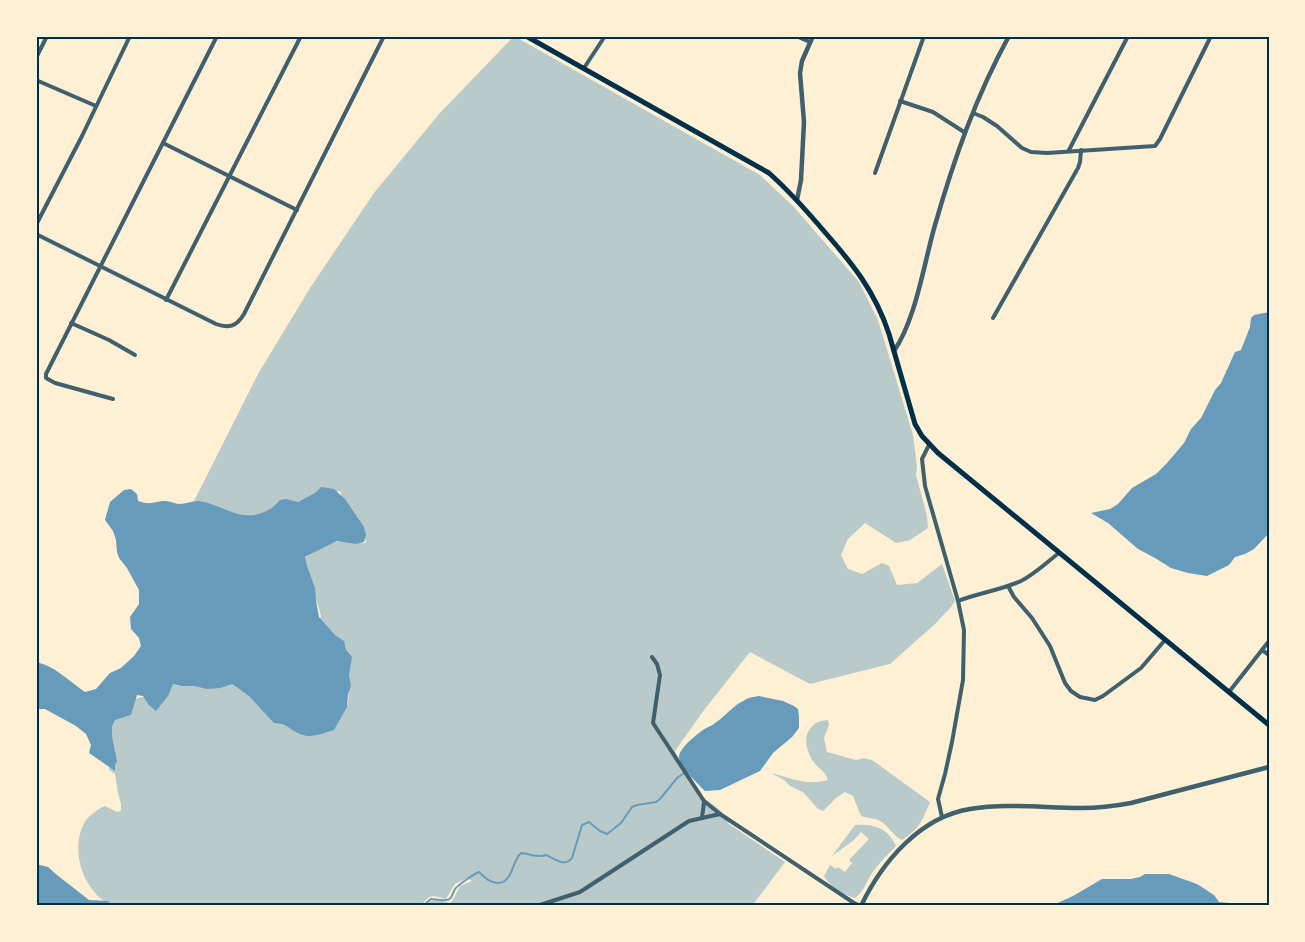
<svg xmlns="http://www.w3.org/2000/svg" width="1305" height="942" viewBox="0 0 1305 942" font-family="Manrope,sans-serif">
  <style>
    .green { fill: #b9caca }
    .water { fill: #669bbc }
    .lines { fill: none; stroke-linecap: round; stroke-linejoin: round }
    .stream { stroke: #669bbc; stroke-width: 2 }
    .minor { stroke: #3f606c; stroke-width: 4 }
    .tertiary { stroke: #3f606c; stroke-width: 4.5 }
    .secondary { stroke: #003049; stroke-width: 5 }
    .neatline { fill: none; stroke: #003049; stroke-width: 2 }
  </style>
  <rect width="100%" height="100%" fill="#fdf0d5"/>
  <g class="green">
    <path d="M514,36L760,175L793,206L859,282L878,320L913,435L917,467L916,475L927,516L928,528L910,540L896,543L865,523L848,539L841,555L848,569L862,574L882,563L889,566L897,585L917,583L942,564L955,601L951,607L935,624L890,664L810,684L750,652L704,710L675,751L684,769L704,798L720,810L729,824L785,862L752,906H426C432,897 441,901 450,903L453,900L460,886L472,881L468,878L455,884L446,899L434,896L429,897L420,906H109C106,900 100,899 96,894C78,875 72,842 86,820C91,814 98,809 105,806L117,812L121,811V804L118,793L115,774L109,770L112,722L133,700L141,697H147L172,678L175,685L181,686L187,684L224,679L337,724L348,704L349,686L320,619L321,616C319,606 315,598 311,588C307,579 305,568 303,559C315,552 328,542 342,541C350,541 358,544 366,543L363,529L341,500V492L338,491L300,501L266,516L236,515L194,501L258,374L310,288L374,193L439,114Z"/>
    <path d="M828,720L829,725L824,738L827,752L856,760L864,758L872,760L930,802C922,821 920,828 902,840C893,836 889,826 880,821C875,818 867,818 861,816L853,796L845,792L836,798L823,811L818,809L803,792L790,786L784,780L771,773C792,778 805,786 828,780C826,773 821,770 816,765C809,757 803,742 808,732C813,723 818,721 828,720Z"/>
    <path d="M855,825C874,824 888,828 896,846C888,854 879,863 872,873C867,881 863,893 855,898C844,895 829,886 824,876L830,865L836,869L838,867L845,872L852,863L849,860L869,839L861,832L854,840L832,856Z"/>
  </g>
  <g class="water">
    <polygon points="1269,312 1269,533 1254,549 1245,554 1235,557 1229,565 1207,576 1188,573 1171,568 1155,558 1138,549 1108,523 1091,513 1110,509 1118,504 1132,488 1156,474 1167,463 1184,443 1191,429 1201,418 1215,390 1221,383 1235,352 1241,350 1250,327 1251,318 1254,315"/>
    <path d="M321,487L334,489L345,499L364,527L366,535L364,542L356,544L337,541L305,557L307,566L315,588L316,601L319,617L335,635L344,641L346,650L352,657L349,675L351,686L348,694L347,707L334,730C321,734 308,740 296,732C285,726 288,724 274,723L249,696L232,684L220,688L207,689L194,686H181L173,684L168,696L156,711L149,705L143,696L137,695L131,715L115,720L112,726V737L117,761L115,765V771L89,753L91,745L86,734L76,726L45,709H36V662C55,666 69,681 85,692L96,689L110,673L121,668L134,656L141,646L139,638L131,629L130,617L139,604V590L127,568L119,558L117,552L116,540L113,531L105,520L110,502L124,490L131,489L137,494L138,501C152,506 154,501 166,501C170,501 175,504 179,504C186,504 191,501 198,501C209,502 218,507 229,511C248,519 267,516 280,500L286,499L298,502L315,493Z"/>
    <path d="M759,696L783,701L794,706L798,709L799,717V728L792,737L773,753L760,771L720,790L705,791C698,784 681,768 679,758C678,749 696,735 703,730C707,727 712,726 715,723C726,716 733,705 745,700C749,697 754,697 759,696Z"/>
    <polygon points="36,864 48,867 57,875 89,900 108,901 113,906 36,906"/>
    <polygon points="1145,874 1169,874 1197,884 1214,895 1219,902 1230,903 1231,906 1051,906 1073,896 1102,879 1131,879 1140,877"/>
  </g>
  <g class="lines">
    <path class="stream" d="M423,906L431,899C435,899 441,901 446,900C452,900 452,894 455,889C458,885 474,874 479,872C491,885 505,889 512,870C515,863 516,858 521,853C531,854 537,858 546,855C554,858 564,868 572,858L582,825L589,822L600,831L607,834L621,823L632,807L637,805L656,802L660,799L677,778L687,771"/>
    <g class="minor">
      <polyline points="796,36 810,42"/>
      <polyline points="36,58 47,36"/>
      <polyline points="584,68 605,36"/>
      <polyline points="36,80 96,106"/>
      <polyline points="900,101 933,112 964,132"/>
      <polyline points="973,113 983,117 997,126 1022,148 1031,152 1047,153 1155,146 1160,139 1211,36"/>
      <polyline points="163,143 297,210"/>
      <polyline points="1069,150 1128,36"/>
      <polyline points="875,173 924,36"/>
      <polyline points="36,225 82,136 130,36"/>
      <path d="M36,234L216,324C229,329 237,326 244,314L384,36"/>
      <polyline points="166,300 301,36"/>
      <polyline points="993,318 1078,168 1080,162 1081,150"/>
      <polyline points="71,323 109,340 135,355"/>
      <polyline points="113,399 55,383 46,378 46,374 217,36"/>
      <polyline points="929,445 922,459 925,486 958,601 964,630 963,680 952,742 945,774 938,799 942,817"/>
      <polyline points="1008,586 1014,597 1032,618 1050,646 1065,683 1071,691 1080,697 1095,700 1103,696 1141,668 1165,640"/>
      <path d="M958,601C979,593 1001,590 1021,581C1035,574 1047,562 1059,553"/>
      <polyline points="1262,650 1269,655"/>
      <polyline points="652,657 657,664 660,675 653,723 704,801 720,814 854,903 861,906"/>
      <polyline points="1229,692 1269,641"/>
      <polyline points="702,818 704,802"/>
      <polyline points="537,906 580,892 689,821 720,814"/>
    </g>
    <g class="tertiary">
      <polyline points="797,200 801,180 804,122 800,73 802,61 813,36"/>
      <path d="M894,351C916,319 924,263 935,225C954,159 976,96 1009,36"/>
      <path d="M861,906C882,862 920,817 970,809C1007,803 1044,808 1081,808C1098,808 1115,806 1131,803L1269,767"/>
    </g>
    <path class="secondary" d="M526,36L769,173C789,191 806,210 823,230C852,263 875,291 889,334L915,424L922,436L938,453L1269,725"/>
  </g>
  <rect width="1305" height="942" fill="none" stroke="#fdf0d5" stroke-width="75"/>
  <rect x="38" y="38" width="1230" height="866" class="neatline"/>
</svg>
